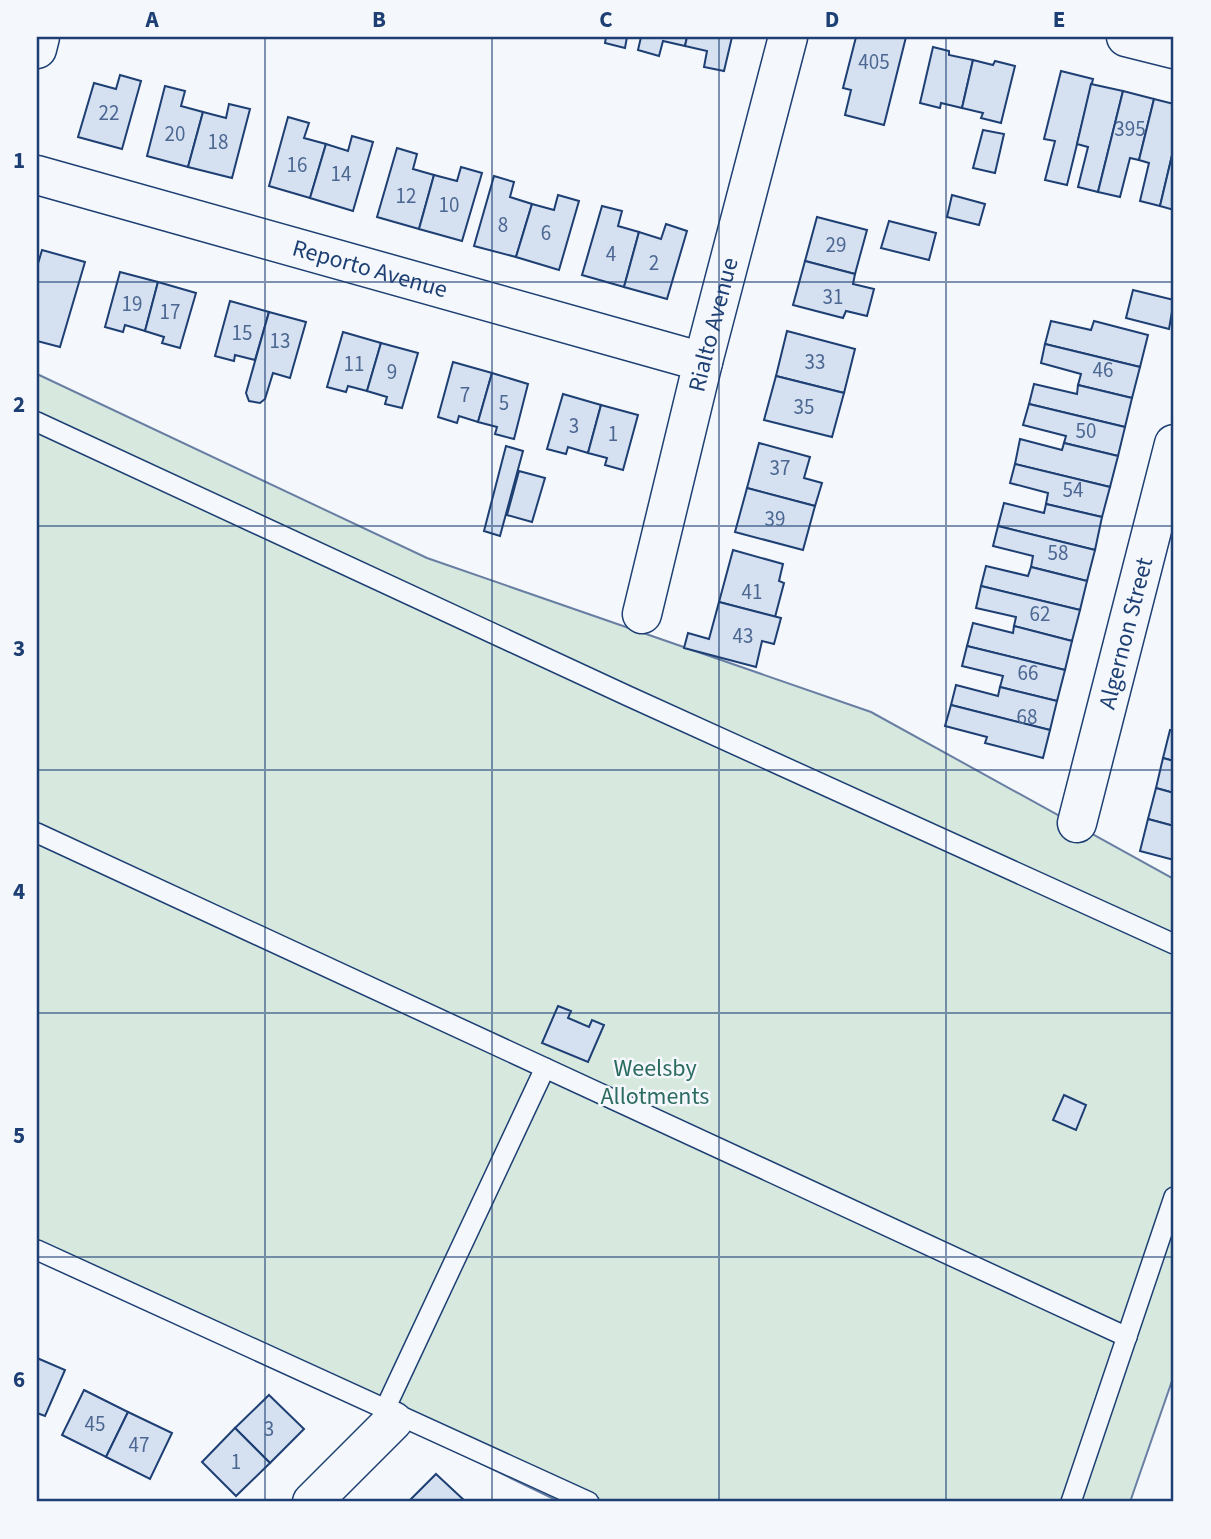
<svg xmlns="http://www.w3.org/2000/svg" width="1211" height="1539" viewBox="0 0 1211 1539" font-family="'Source Sans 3',sans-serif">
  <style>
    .green { fill: #d7e8df; stroke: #687fa3; stroke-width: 2 }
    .building { fill: #d5e0f0; stroke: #1d3f73; stroke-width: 2 }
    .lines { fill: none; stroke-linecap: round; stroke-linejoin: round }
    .service-casing { stroke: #1d3f73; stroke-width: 22 }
    .minor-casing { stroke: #1d3f73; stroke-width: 41 }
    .service { stroke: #f4f7fb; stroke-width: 19 }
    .minor { stroke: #f4f7fb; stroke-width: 38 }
    .grid { fill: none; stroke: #1d3f73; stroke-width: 2; stroke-opacity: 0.55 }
    .labels { text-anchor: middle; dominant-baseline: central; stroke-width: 5; stroke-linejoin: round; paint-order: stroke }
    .number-label { font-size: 21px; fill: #4b6792 }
    .street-label { font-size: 24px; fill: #1d3f73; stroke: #f4f7fb }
    .park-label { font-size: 24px; fill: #2c6c60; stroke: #f4f7fb }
    .neatline { fill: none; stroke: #1d3f73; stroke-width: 2.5 }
    .grid-label { font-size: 23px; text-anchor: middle; font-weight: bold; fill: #1d3f73 }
  </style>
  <rect width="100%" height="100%" fill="#f4f7fb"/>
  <polygon class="green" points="37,374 427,558 871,712 1174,879 1174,1375 1130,1502 560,1502 393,1421 37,1258"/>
  <g class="building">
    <polygon points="606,37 627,37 625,48 605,43"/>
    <polygon points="641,37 687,37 685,46 663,41 659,56 638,50"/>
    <polygon points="687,37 732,37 724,71 704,67 707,51 685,46"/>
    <polygon points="856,37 906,37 884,125 845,115 851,90 843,88"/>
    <polygon points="933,47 949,51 949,55 973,60 962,108 941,103 940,108 920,103"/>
    <polygon points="973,60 993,65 995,61 1015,66 1001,123 981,118 983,113 962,108"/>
    <polygon points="1061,71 1093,79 1067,185 1045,180 1055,141 1044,139"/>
    <polygon points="120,75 141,81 122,149 78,137 94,83 116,89"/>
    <polygon points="1091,84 1123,91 1098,192 1078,187 1088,147 1077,144"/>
    <polygon points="165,86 185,91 181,106 203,112 188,167 147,156"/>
    <polygon points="1123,91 1154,99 1139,160 1130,158 1120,197 1098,192"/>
    <polygon points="1154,99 1174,104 1174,147 1160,206 1140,201 1149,163 1139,160"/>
    <polygon points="229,104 250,109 232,178 188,167 203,112 226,118"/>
    <polygon points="288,117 309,123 304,138 326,144 310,198 269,186"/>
    <polygon points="983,130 1004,134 995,173 973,168"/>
    <polygon points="352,136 373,142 353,211 310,198 326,144 348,151"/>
    <polygon points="1174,147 1174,210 1160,206"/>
    <polygon points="397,148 417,154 413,169 434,175 419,229 377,217"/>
    <polygon points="461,167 482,173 462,241 419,229 434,175 457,181"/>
    <polygon points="494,176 514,182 510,197 532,204 516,257 474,246"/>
    <polygon points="558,195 579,201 559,270 516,257 532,204 554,210"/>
    <polygon points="952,195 985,204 979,225 947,217"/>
    <polygon points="602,206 622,211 618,226 639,232 624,287 582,275"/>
    <polygon points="817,217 867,230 855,274 805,261"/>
    <polygon points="889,221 936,233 929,260 881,248"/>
    <polygon points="666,224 687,231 667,299 624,287 639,232 661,239"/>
    <polygon points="42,250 85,262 60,347 37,341 37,267"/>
    <polygon points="805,261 855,274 853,284 874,289 867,316 846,311 843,318 793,305"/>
    <polygon points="120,272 158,282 145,331 125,325 123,332 105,327"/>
    <polygon points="158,282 196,293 180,348 162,343 164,337 145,331"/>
    <polygon points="1133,290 1174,300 1169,329 1126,318"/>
    <polygon points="230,301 269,312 255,360 235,355 234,361 215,356"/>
    <polygon points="269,312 306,322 290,378 273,373 265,399 260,403 249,401 246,393"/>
    <polygon points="1051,321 1091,330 1094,321 1148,335 1140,367 1045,344"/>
    <polygon points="787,331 855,349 844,393 776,376"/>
    <polygon points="343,332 381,343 367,391 348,386 346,392 327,387"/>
    <polygon points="381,343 418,353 402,408 385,404 387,397 367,391"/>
    <polygon points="1045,344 1140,367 1132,398 1078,385 1081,374 1041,363"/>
    <polygon points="453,362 492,373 478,422 459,416 457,423 438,417"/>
    <polygon points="492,373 528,384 514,439 495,434 497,427 478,422"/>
    <polygon points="776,376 844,393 832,437 764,420"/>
    <polygon points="1034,384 1077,394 1078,385 1132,398 1125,427 1029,404"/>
    <polygon points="563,394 601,405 588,453 568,447 566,454 547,449"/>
    <polygon points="1029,404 1125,427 1118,456 1064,443 1066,436 1023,425"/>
    <polygon points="601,405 638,415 623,470 605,465 607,458 588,453"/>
    <polygon points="1020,439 1062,450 1064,443 1118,456 1110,487 1015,464"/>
    <polygon points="759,443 810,457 804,478 822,483 815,506 747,488"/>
    <polygon points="506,446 523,451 500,536 484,531"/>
    <polygon points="1015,464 1110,487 1102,517 1046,504 1048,493 1010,483"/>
    <polygon points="519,471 545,478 532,522 507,515"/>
    <polygon points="747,488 815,506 803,550 735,532"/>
    <polygon points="1004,503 1044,513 1046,504 1102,517 1095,550 998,526"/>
    <polygon points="998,526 1095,550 1087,581 1031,567 1033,556 993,546"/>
    <polygon points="733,550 783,564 779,581 784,583 775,617 719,602"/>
    <polygon points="986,566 1028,576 1031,567 1087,581 1080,610 981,586"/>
    <polygon points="981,586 1080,610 1072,641 1014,626 1016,617 976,608"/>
    <polygon points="719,602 781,618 774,644 762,641 756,667 684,648 688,633 709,639"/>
    <polygon points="973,623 1013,633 1014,626 1072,641 1065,670 967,646"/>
    <polygon points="967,646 1065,670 1057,701 1000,687 1003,676 962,666"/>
    <polygon points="956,685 998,696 1000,687 1057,701 1050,730 951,705"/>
    <polygon points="951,705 1050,730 1043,758 985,743 987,737 945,726"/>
    <polygon points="1170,730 1174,731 1174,761 1163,758"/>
    <polygon points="1163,758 1174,761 1174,793 1156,788"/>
    <polygon points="1156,788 1174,793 1174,826 1148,819"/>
    <polygon points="1148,819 1174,826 1174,860 1140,851"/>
    <polygon points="558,1006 571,1011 568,1018 589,1027 592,1020 604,1025 588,1062 542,1043"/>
    <polygon points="1064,1095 1086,1105 1076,1130 1053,1120"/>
    <polygon points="37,1358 65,1370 45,1416 37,1413"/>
    <polygon points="84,1390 128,1412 106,1457 62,1435"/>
    <polygon points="269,1395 304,1429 270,1463 235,1428"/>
    <polygon points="128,1412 172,1433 150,1479 106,1457"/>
    <polygon points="235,1428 270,1463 236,1496 202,1462"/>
    <polygon points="436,1474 466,1502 408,1502"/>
  </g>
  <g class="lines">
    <defs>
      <g id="service">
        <polyline points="37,422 628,696 1174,944"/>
        <polyline points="37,833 1127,1337"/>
        <polyline points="37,1250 589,1502"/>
        <polyline points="391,1418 385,1409 545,1068"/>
        <polyline points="1071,1502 1174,1197"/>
      </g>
      <g id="minor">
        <polyline points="1126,37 1174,49"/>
        <polyline points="37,49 40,37"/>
        <path id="s1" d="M37,175L703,362"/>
        <path id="s2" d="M642,614L703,362L788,37"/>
        <path id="s3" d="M1077,823L1174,444"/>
        <polyline points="312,1502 393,1421"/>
      </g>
    </defs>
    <use href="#service" class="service-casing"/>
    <use href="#minor" class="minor-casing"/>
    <use href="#service" class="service"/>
    <use href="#minor" class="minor"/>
  </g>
  <path class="grid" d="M265,37V1502M492,37V1502M719,37V1502M946,37V1502M37,282H1174M37,526H1174M37,770H1174M37,1013H1174M37,1257H1174"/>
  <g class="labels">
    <g class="number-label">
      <text x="874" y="62">405</text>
      <text x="109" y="113">22</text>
      <text x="1130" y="129">395</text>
      <text x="175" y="134">20</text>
      <text x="218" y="142">18</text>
      <text x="297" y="165">16</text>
      <text x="341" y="174">14</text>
      <text x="406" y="196">12</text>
      <text x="449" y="205">10</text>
      <text x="503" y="225">8</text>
      <text x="546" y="233">6</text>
      <text x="836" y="245">29</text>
      <text x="611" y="254">4</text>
      <text x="654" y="263">2</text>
      <text x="833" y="297">31</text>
      <text x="132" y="304">19</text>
      <text x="170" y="312">17</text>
      <text x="242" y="333">15</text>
      <text x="280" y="341">13</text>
      <text x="815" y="362">33</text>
      <text x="354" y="364">11</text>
      <text x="1103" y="370">46</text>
      <text x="392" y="372">9</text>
      <text x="465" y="395">7</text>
      <text x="504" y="403">5</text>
      <text x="804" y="407">35</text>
      <text x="574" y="426">3</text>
      <text x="1086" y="431">50</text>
      <text x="613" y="434">1</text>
      <text x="780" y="468">37</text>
      <text x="1073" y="490">54</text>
      <text x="775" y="519">39</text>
      <text x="1058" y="553">58</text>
      <text x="752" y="592">41</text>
      <text x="1040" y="614">62</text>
      <text x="743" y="636">43</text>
      <text x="1028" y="673">66</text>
      <text x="1027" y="717">68</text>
      <text x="95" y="1424">45</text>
      <text x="269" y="1429">3</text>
      <text x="139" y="1445">47</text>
      <text x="236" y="1462">1</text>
    </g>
    <g class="street-label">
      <text stroke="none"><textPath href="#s1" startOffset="346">Reporto Avenue</textPath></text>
      <text stroke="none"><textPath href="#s2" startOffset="298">Rialto Avenue</textPath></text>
      <text stroke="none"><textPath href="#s3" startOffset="196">Algernon Street</textPath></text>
    </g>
    <g class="park-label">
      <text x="655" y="1068">Weelsby<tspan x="655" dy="28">Allotments</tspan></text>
    </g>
  </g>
  <rect width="1211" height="1539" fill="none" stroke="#f4f7fb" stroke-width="77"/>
  <rect x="38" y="38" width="1134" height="1462" class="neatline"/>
  <g class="grid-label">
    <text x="152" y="27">A</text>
    <text x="379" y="27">B</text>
    <text x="606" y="27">C</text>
    <text x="832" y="27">D</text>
    <text x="1059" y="27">E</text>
    <text x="19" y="168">1</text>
    <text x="19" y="412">2</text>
    <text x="19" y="656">3</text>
    <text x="19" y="899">4</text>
    <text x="19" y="1143">5</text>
    <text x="19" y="1387">6</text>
  </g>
</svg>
